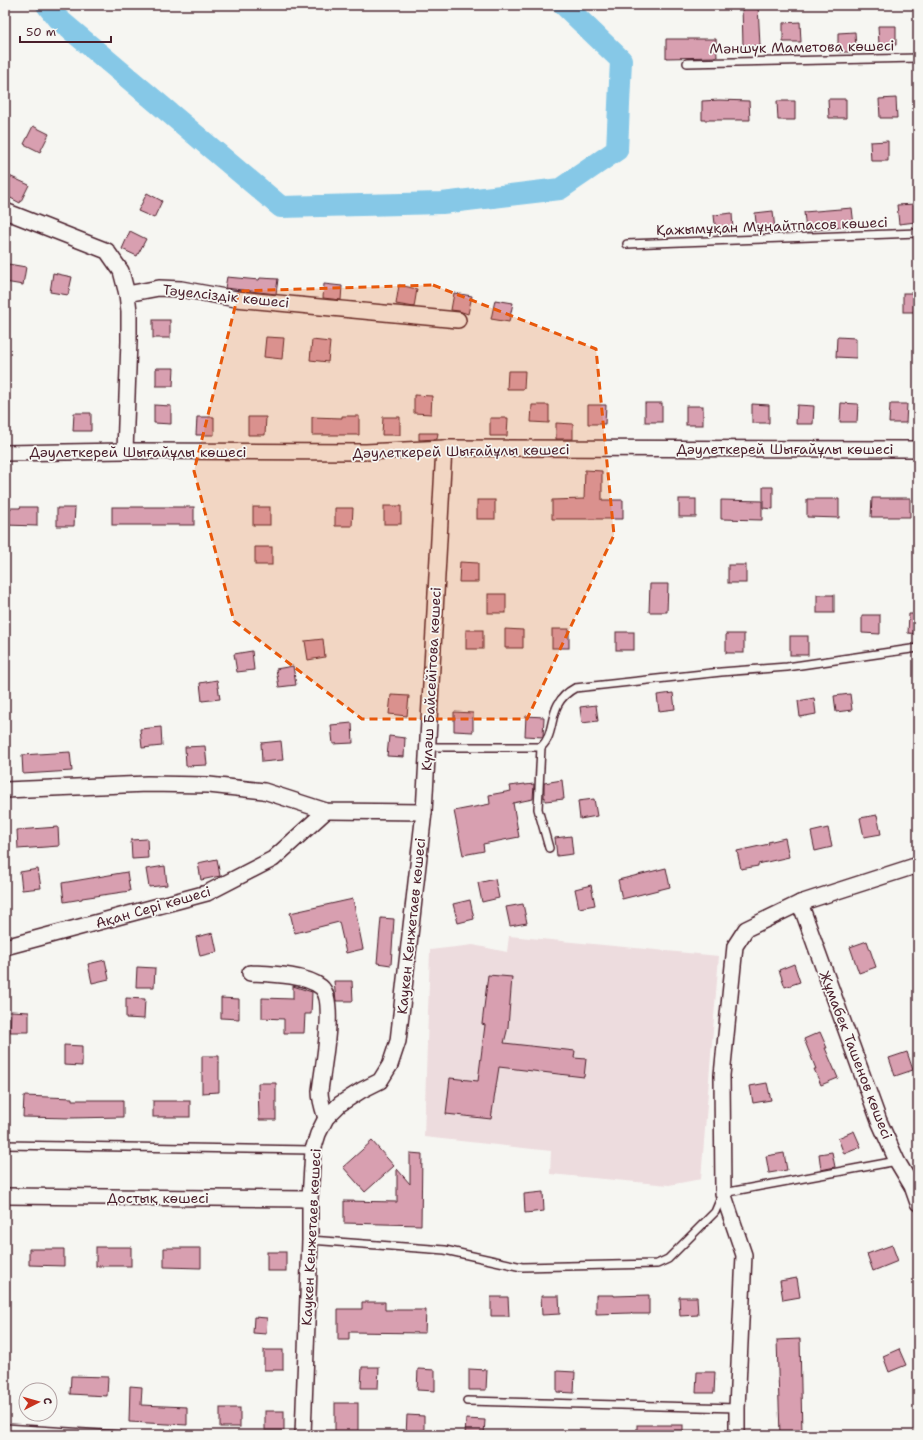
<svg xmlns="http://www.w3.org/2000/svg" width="923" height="1440" viewBox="0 0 923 1440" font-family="'Shantell Sans',sans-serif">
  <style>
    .built { fill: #eddcde }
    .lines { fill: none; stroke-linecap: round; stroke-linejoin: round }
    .river { stroke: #86c8e7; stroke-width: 22 }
    .building { fill: #d89fb0; stroke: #4a1f2b }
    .lane-casing { stroke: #4a1f2b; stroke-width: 10 }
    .street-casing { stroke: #4a1f2b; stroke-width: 18 }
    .lane { stroke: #f6f6f2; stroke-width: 7 }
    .street { stroke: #f6f6f2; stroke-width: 15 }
    .marked { fill: #e8590c; fill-opacity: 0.2; stroke: #e8590c; stroke-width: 3; stroke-dasharray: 8 5; stroke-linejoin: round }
    .labels { text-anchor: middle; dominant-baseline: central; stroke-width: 3.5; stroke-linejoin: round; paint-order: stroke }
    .street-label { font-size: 14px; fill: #4a1f2b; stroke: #f6f6f2 }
  </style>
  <rect width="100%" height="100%" fill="#f6f6f2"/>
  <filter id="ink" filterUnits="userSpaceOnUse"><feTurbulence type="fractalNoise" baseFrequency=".025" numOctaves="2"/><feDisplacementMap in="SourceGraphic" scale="8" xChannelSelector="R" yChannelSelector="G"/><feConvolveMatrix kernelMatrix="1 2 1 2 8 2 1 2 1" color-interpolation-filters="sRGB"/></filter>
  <g filter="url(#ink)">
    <polygon class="built" points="509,936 719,956 701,1179 669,1185 550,1174 551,1151 424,1137 430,950 473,945 507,952"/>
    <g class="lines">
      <polyline class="river" points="47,5 57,18 281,207 442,203 560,189 617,150 621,60 564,5"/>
    </g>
    <g class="building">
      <polygon points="742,5 758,5 760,46 743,46"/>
      <polygon points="800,22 801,42 783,42 783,23"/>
      <polygon points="878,26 896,26 896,45 879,45"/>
      <polygon points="855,32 856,52 838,52 838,33"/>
      <polygon points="666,39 716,39 717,57 666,58"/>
      <polygon points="896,98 897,118 880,118 879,99"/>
      <polygon points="828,99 846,99 846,118 829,118"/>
      <polygon points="719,100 749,101 750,120 702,120 702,101"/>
      <polygon points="777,101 795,101 795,120 778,120"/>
      <polygon points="33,126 49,134 40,152 24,144"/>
      <polygon points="888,141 888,161 871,161 870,142"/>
      <polygon points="5,174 29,185 20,203 5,195"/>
      <polygon points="147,193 162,201 154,218 138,211"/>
      <polygon points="915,204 916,222 899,224 897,205"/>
      <polygon points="852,208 854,226 806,231 804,212"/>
      <polygon points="773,211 775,230 757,232 755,213"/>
      <polygon points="732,213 733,232 716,234 714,215"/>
      <polygon points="130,231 146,239 137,256 122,249"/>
      <polygon points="8,264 26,267 23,285 5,282"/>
      <polygon points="53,273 72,277 68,295 50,292"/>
      <polygon points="227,277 259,280 260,278 278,279 276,294 225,288"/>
      <polygon points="324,284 342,286 341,300 323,298"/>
      <polygon points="399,285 417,289 414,307 396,304"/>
      <polygon points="454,293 472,296 468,314 459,311 451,310"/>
      <rect x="903" y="293" width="15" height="19"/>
      <polygon points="495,300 513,303 509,322 491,319"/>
      <rect x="153" y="320" width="17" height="18"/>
      <polygon points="266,337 284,338 282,359 264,357"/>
      <polygon points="837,337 856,338 856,358 836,357"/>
      <polygon points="312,340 330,342 328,362 310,360"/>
      <polygon points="156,368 174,368 173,386 156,386"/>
      <polygon points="508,371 525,371 524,389 507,389"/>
      <polygon points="414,395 432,396 431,414 414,413"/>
      <rect x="645" y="403" width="17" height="19"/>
      <polygon points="841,403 858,404 857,422 840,422"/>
      <polygon points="752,404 769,405 769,423 752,423"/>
      <polygon points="890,404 907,404 906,423 889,423"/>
      <polygon points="154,405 171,406 171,424 154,423"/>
      <polygon points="532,405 549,405 549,423 531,422"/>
      <polygon points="588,405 606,405 605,424 588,424"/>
      <polygon points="797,405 814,406 813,424 796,424"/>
      <rect x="686" y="406" width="17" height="19"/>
      <polygon points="74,413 91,413 91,431 73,431"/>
      <polygon points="342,416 359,416 359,435 312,435 312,417 342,418"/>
      <polygon points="197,417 214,417 214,435 196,435"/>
      <polygon points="248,417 266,417 265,435 248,435"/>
      <polygon points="383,417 400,417 400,435 382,435"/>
      <polygon points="490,418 508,418 507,436 490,436"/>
      <polygon points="556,423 573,424 573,439 556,439"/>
      <polygon points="419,433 438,433 437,439 419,440"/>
      <polygon points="585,470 602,471 602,500 623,500 623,519 552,519 552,500 584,499"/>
      <polygon points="763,487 773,487 773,509 763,508"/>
      <polygon points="872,498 910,498 910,517 871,517"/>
      <rect x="679" y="499" width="17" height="18"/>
      <polygon points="807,499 839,499 839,518 807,517"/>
      <rect x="477" y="500" width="18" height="19"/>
      <polygon points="721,500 762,501 762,520 721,519"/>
      <rect x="384" y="506" width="17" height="18"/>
      <polygon points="20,507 37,507 37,526 5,525 5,508 20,508"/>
      <rect x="112" y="507" width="82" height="18"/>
      <rect x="253" y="507" width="17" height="18"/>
      <polygon points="57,508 75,508 74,526 57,526"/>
      <polygon points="335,508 353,508 352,526 335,526"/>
      <rect x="255" y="547" width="17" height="18"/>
      <polygon points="460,562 478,563 478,582 459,582"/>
      <rect x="728" y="565" width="18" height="18"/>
      <polygon points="650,584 668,584 667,612 649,612"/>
      <rect x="488" y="594" width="18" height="19"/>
      <rect x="817" y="595" width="17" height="18"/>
      <polygon points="909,614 918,614 918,634 908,633"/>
      <polygon points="862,615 880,615 880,634 862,633"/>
      <polygon points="505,629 523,630 523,648 505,648"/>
      <rect x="552" y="629" width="17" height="19"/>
      <rect x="466" y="630" width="17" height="19"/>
      <rect x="616" y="632" width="18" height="18"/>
      <rect x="726" y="634" width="18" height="19"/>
      <rect x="790" y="636" width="18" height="19"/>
      <polygon points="323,639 325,657 308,660 305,641"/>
      <polygon points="252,651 254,670 237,672 234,654"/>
      <polygon points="293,666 296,685 279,687 276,669"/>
      <polygon points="217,680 220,699 202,701 200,683"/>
      <polygon points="673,693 675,709 659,711 657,695"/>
      <polygon points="850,694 852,710 836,712 834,696"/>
      <polygon points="391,695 409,696 407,716 389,714"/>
      <polygon points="814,698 816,714 800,717 798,701"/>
      <polygon points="596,705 598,721 582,723 580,707"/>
      <polygon points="454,712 473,713 473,732 454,731"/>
      <polygon points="526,716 544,717 543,737 525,736"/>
      <polygon points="352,723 353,743 333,744 331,725"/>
      <polygon points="161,727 162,746 142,748 140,729"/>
      <polygon points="389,736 405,738 404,757 387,756"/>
      <polygon points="281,741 283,760 262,762 261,743"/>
      <polygon points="205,746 207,765 186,766 185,747"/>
      <polygon points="70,752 72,771 23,774 22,755"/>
      <polygon points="562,780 564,799 545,801 545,797 544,798 544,783"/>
      <polygon points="525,784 525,785 534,784 533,799 513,803 519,837 483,844 484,851 463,855 454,811 490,804 489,795 511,791 510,786"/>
      <polygon points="594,799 597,816 580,819 578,801"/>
      <polygon points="877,815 881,834 864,837 860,818"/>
      <polygon points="58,827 59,846 18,849 17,830"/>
      <polygon points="828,828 832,847 815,851 811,832"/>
      <polygon points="571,836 573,854 557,856 555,838"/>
      <polygon points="785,838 789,857 758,864 758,866 741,869 737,851 769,844 768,842"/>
      <polygon points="147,839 148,858 132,859 131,840"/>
      <polygon points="217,859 220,876 201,880 198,863"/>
      <polygon points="165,866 167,885 149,887 146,869"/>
      <polygon points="666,868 670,887 622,899 618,880"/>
      <polygon points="38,869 41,888 22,890 20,872"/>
      <polygon points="127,872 130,891 82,898 82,899 64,902 62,883"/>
      <polygon points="495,879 499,898 482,902 478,883"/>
      <polygon points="591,885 595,905 579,908 575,889"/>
      <polygon points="353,899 363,949 346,953 339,922 295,933 290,913"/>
      <polygon points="470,900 474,919 458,923 453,904"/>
      <polygon points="523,904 527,923 510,926 506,907"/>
      <polygon points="381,918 394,919 391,965 377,963"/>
      <polygon points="213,933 217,952 200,956 196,937"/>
      <polygon points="867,941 876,967 859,973 850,947"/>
      <polygon points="105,960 109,979 92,983 88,964"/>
      <polygon points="794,964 800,982 785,987 779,970"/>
      <polygon points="137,967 155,968 154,987 136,987"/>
      <polygon points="488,975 512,977 508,1027 504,1043 575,1051 574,1058 586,1059 584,1077 499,1067 491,1119 446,1114 450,1078 478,1081 485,1025 482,1024"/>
      <polygon points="334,981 352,981 353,1001 336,1001"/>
      <polygon points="293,986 312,992 311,1014 305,1014 304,1033 284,1033 284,1019 262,1018 262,998 293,999"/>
      <polygon points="126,998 145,999 144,1019 126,1018"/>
      <polygon points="221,998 239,999 239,1019 221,1018"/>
      <polygon points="11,1011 29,1012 29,1032 10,1032"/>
      <polygon points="820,1032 827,1048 825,1048 838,1078 821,1085 814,1069 816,1069 804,1039"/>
      <polygon points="64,1045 82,1046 82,1066 64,1065"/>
      <polygon points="907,1052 913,1070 895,1076 889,1058"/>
      <polygon points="202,1056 219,1056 219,1092 202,1093"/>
      <polygon points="258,1083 276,1083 276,1120 259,1120"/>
      <polygon points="767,1083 771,1100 753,1103 750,1086"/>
      <polygon points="24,1096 72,1098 72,1100 123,1100 123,1117 71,1118 23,1117"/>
      <rect x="153" y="1101" width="37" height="16"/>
      <polygon points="854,1131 861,1147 844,1154 838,1138"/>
      <polygon points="372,1141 394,1166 365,1192 343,1167"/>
      <polygon points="832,1152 835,1167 821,1170 819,1154"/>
      <polygon points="410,1153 422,1154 421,1225 344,1223 344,1201 397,1202 397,1169 410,1184"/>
      <polygon points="784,1153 787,1170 769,1173 766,1156"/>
      <polygon points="543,1192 544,1211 525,1213 524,1194"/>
      <polygon points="892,1245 898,1261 873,1271 867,1254"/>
      <rect x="96" y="1247" width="35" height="19"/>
      <polygon points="164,1248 201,1248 201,1268 164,1267"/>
      <polygon points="29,1249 64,1249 64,1266 29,1265"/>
      <rect x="267" y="1252" width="19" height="19"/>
      <polygon points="797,1278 800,1297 783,1300 780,1281"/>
      <polygon points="596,1295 614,1295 614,1296 649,1295 649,1314 632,1314 631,1313 596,1314"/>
      <polygon points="541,1296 559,1296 560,1314 542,1315"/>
      <polygon points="491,1297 508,1297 509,1316 491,1316"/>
      <polygon points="679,1297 697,1297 698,1315 680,1316"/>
      <polygon points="362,1302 385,1302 385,1310 426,1310 425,1333 349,1332 349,1340 338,1340 338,1309 362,1309"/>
      <polygon points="254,1317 267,1318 266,1334 253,1333"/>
      <polygon points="800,1339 802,1435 780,1435 777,1340"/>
      <polygon points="899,1349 906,1365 889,1372 883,1356"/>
      <rect x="264" y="1350" width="19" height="20"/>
      <polygon points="362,1367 379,1367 378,1388 361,1388"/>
      <polygon points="418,1369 435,1370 435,1391 417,1390"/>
      <polygon points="469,1369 487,1370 486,1390 469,1390"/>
      <polygon points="557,1371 575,1372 574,1393 557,1392"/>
      <polygon points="697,1372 715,1372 714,1393 696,1393"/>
      <polygon points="71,1376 108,1377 107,1396 70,1394"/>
      <polygon points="130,1386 142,1387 141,1405 187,1407 187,1425 129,1422"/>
      <rect x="335" y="1403" width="23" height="32"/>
      <rect x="220" y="1408" width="20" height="19"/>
      <rect x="265" y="1411" width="19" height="19"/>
      <polygon points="407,1415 424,1416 424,1435 406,1435"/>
      <polygon points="466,1419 485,1420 484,1435 465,1435"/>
      <rect x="637" y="1425" width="46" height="10"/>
    </g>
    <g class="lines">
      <defs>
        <g id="lane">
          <polyline points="687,63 918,58"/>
          <polyline points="627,244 918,233"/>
          <polyline points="427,747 541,747"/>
          <path d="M549,848L538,809L541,747C558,732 545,704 575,688L721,672L787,667L918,648"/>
          <polyline points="5,1145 313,1150"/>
          <polyline points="310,1240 445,1250 522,1267 657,1264 668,1259 715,1212 723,1193 897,1161"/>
          <polyline points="467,1401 737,1408"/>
          <polyline points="5,1428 119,1435"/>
        </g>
        <g id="street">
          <polyline points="5,211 107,251 121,271 127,294 159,288 181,289 236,299 458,320"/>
          <polyline points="125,451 129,341 129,311 127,294"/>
          <polyline points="5,453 125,451 366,452 444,448 918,449"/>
          <polyline points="5,790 147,784 209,785 264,791 326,811 424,812 444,448"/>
          <polyline points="800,903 879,1121 897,1161 912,1186 918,1203"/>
          <polyline points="5,947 207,893 273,859 326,811"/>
          <path d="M250,973C269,974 305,974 321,987C337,1000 322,1071 320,1091C320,1101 323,1109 326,1118"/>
          <polyline points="5,1196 310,1199"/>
          <polyline points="303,1435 310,1240 310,1199 313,1150 318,1134 326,1118 340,1104 362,1090 380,1081 390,1065 398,1041 424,812"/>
          <polyline points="737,1435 737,1408 744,1255 723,1193 722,1075 735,946 746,929 800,903 918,865"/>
        </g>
      </defs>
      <use href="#lane" class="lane-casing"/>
      <use href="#street" class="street-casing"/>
      <use href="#lane" class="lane"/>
      <use href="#street" class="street"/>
    </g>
  </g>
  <path class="marked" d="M433,285L596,349L614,535L527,719H362L234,621L194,471L239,291Z"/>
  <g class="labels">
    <g class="street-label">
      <text transform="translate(802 47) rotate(-1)">Мәншүк Маметова көшесі</text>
      <text transform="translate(772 226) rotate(-2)">Қажымұқан Мұңайтпасов көшесі</text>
      <text transform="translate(226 296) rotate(6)">Тәуелсіздік көшесі</text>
      <text x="785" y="449">Дәулеткерей Шығайұлы көшесі</text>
      <text transform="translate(461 451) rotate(-1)">Дәулеткерей Шығайұлы көшесі</text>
      <text x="138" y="452">Дәулеткерей Шығайұлы көшесі</text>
      <text transform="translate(431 679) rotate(-87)">Күләш Байсейітова көшесі</text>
      <text transform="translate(153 907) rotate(-16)">Ақан Сері көшесі</text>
      <text transform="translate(411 926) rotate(-84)">Каукен Кенжетаев көшесі</text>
      <text transform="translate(856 1055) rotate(69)">Жұмабек Ташенов көшесі</text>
      <text x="158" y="1198">Достық көшесі</text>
      <text transform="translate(311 1237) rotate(-87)">Каукен Кенжетаев көшесі</text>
    </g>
  </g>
  <rect width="923" height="1440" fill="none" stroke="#f6f6f2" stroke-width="20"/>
  <rect x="10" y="10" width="903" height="1420" fill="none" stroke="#4a1f2b" stroke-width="1.5" filter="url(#ink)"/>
  <g transform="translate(38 1402) rotate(84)"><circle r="19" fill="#f6f6f2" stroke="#b1a0a2"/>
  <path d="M0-3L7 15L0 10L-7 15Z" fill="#c8321e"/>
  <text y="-6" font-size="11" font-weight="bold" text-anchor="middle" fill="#4a1f2b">С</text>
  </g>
  <path d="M20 36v6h91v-6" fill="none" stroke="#4a1f2b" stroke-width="2"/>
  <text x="26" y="36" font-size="12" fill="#4a1f2b" stroke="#f6f6f2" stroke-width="3" paint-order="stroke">50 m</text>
</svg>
